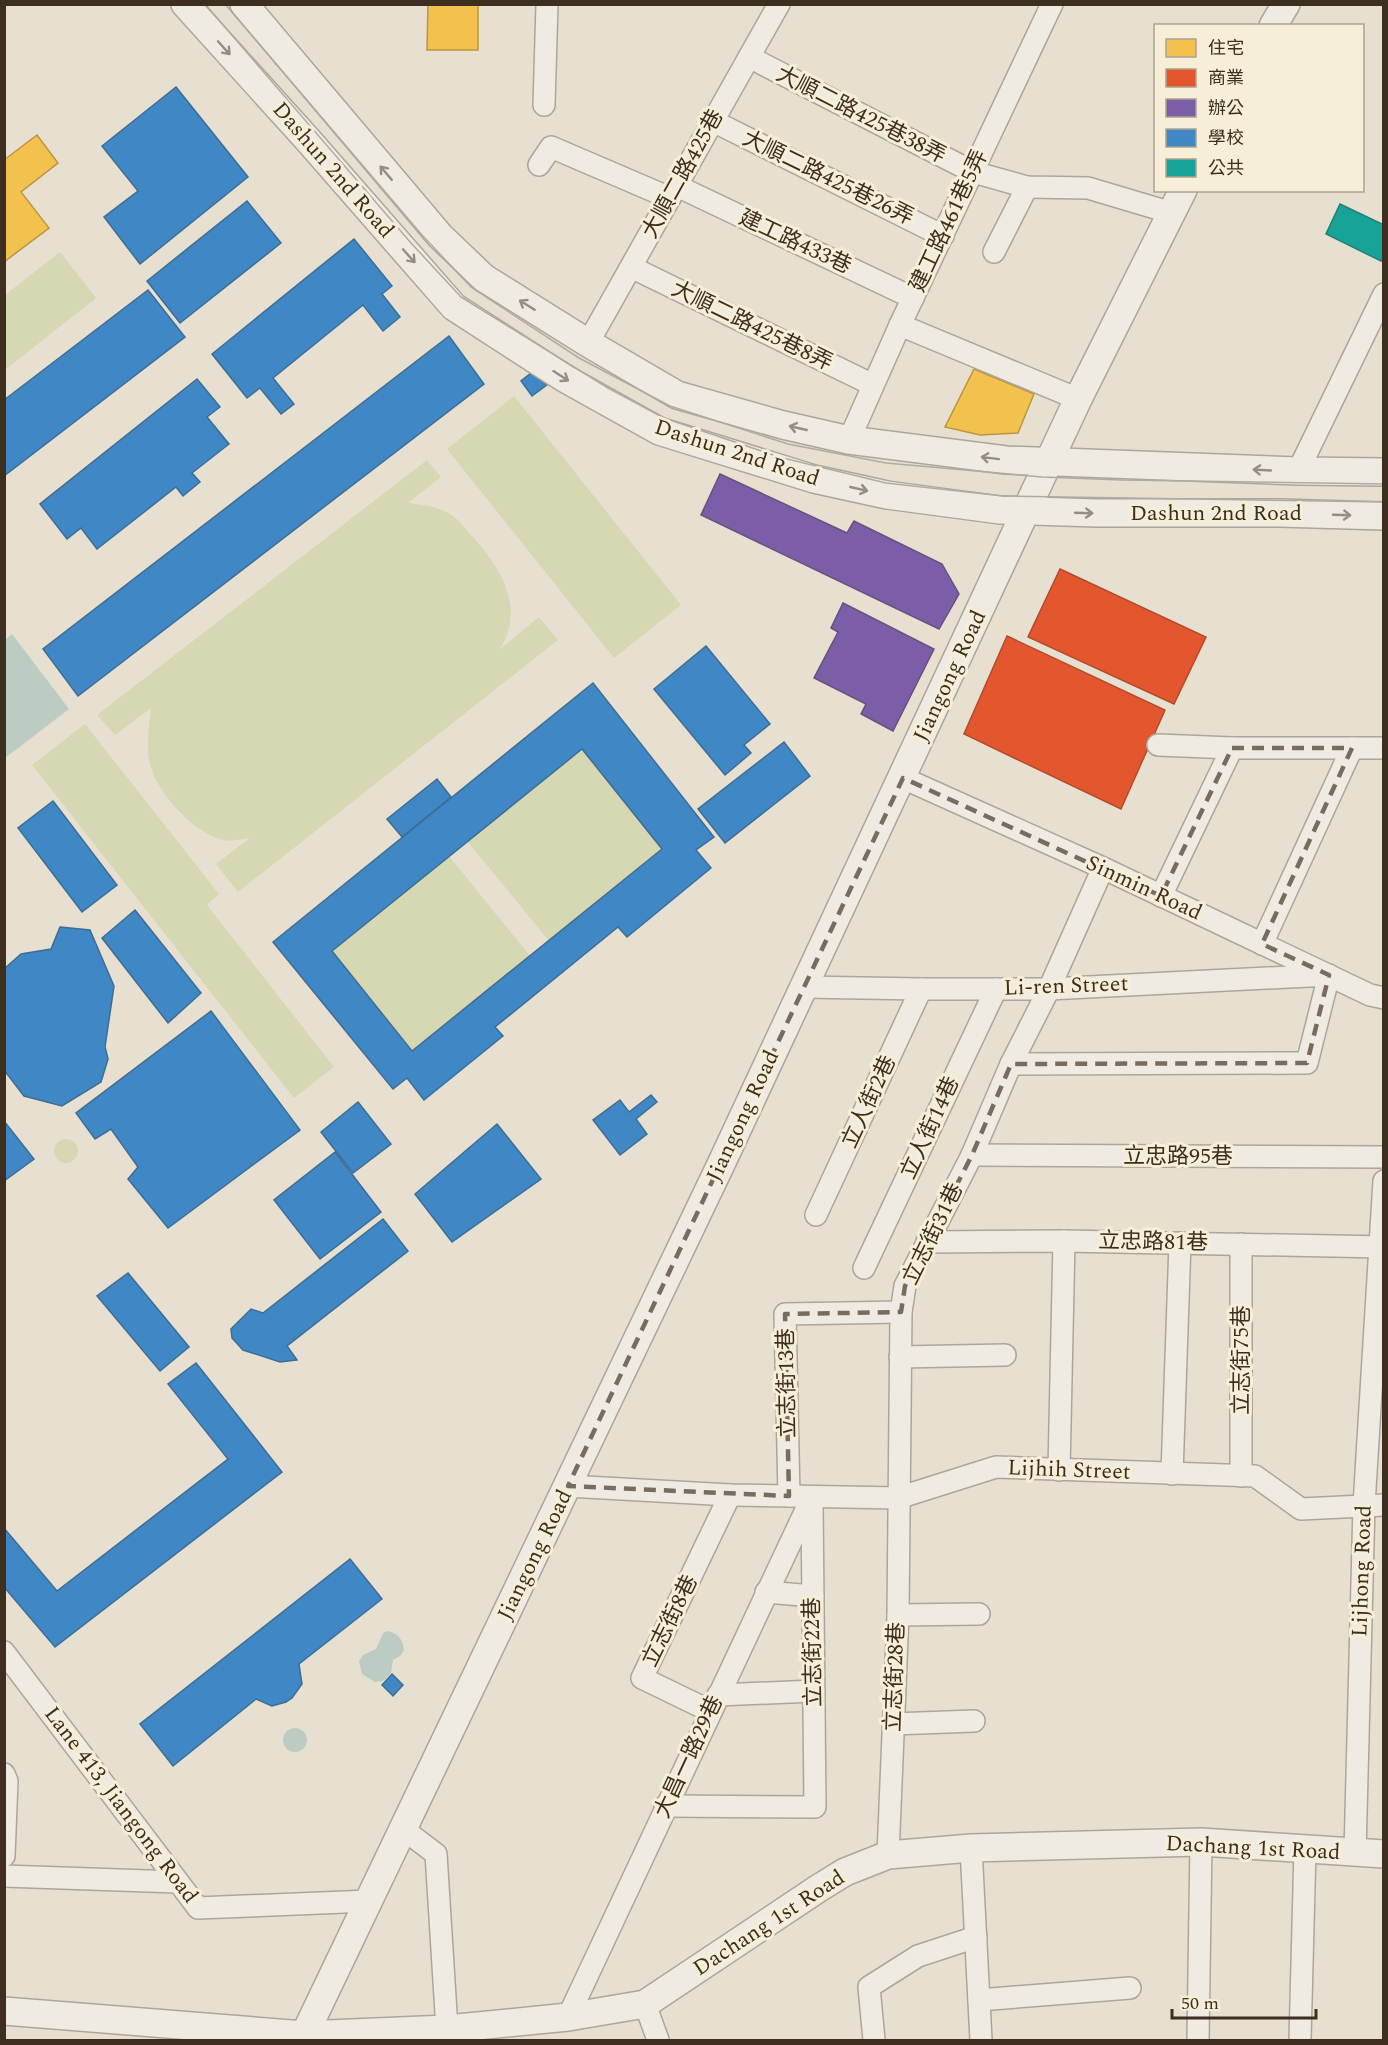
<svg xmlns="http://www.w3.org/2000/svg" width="1388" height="2045" viewBox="0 0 1388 2045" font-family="Spectral,'Noto Sans TC',serif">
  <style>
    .green { fill: #d6d7b3 }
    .water { fill: #bcccc2 }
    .homes { fill: #f2c14e; stroke: #bc9540; stroke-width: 1.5 }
    .shops { fill: #e4572e; stroke: #b24b2a; stroke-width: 1.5 }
    .offices { fill: #7b5ea7; stroke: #68507e; stroke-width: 1.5 }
    .schools { fill: #3f88c5; stroke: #3e6d94; stroke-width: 1.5; fill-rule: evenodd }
    .public { fill: #17a398; stroke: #228074; stroke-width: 1.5 }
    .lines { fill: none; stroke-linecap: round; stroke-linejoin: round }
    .minor-casing { stroke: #ada599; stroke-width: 24 }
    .tertiary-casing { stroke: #ada599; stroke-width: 30 }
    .minor { stroke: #efebe3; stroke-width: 21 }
    .tertiary { stroke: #efebe3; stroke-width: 27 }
    .tram { stroke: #afaaa2; stroke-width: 1.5 }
    .oneway { stroke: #968c82 }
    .marked { fill: none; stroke: #786c5e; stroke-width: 4.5; stroke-dasharray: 12 8; stroke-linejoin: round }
    .labels { text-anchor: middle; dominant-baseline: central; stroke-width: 6; stroke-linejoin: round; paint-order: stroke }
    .street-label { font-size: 22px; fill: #3d2e20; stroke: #f7eed8 }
  </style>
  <rect width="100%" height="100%" fill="#e7e0d1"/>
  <g class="green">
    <polygon points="60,252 96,298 5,370 5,295"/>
    <polygon points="514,396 681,605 614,658 447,449"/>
    <path d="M427,460L441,477L408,503C422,505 435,506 448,513C457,517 465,528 471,535C500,566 527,610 499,650L539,617L558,640L238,892L216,864L250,838C241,839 233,842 223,840C193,833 154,790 149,760C146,742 149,726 151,708L115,735L97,715Z"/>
    <polygon points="85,724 219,894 207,905 334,1067 294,1098 32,765"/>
    <polygon points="582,749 662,849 549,941 468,842"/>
    <polygon points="449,856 530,956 412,1051 332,951"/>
    <circle cx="66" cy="1151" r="12"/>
  </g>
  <g class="water">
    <polygon points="12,634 69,709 5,758 5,640"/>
    <path d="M388,1631C398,1633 403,1640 404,1650L400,1656L393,1660L391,1673L383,1681L375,1682L362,1674L359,1661L363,1655L376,1649L383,1633Z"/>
    <circle cx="295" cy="1740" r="12"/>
  </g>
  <g class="homes">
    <polygon points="428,4 478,4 478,50 427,50"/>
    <polygon points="37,135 58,163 21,192 49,228 4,262 4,160"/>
    <polygon points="974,369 1034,394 1018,433 980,435 945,427"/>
  </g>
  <g class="shops">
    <polygon points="1060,569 1206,637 1174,704 1028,637"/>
    <polygon points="1007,636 1165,710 1121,809 964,734"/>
  </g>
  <g class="offices">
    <polygon points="720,474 847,533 854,521 942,564 959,594 939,629 701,515"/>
    <polygon points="843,603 934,649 893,731 861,714 866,704 814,678 838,632 831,628"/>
  </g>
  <g class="schools">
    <polygon points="176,87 248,177 140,264 104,217 138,191 102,146"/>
    <polygon points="247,201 281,243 180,323 147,281"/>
    <polygon points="354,239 392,286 382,294 400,317 383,331 363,305 273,378 294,404 281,414 260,388 247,398 212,354"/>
    <polygon points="148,290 185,337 4,476 4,400"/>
    <polygon points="449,336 484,384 78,696 43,649"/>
    <polygon points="536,369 548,384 532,396 521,381"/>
    <polygon points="197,379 220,407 207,417 229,444 192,473 200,482 183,496 176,487 97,549 81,528 67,539 40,504"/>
    <polygon points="706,646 770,724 744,745 751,753 725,775 654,689"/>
    <path d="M593,683L714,837L696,850L711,868L627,937L618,927L495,1027L503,1036L424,1100L407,1078L393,1089L273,942ZM582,749L662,849L412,1051L332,951Z"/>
    <polygon points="784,742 810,776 725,843 698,809"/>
    <polygon points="437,779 451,797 402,837 387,819"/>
    <polygon points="53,801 117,885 82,912 18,828"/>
    <polygon points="135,910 201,993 168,1023 102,938"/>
    <polygon points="60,927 90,930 114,986 105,1047 108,1059 101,1082 62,1106 24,1096 4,1070 4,969 21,954 51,949"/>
    <polygon points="211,1011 300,1130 168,1228 128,1179 138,1167 111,1129 95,1139 76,1113"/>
    <polygon points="651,1095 657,1102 636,1119 647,1134 620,1155 593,1120 620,1100 629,1112"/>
    <polygon points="358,1102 391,1144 353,1173 321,1132"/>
    <polygon points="4,1121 34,1159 4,1181"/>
    <polygon points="497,1124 541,1179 452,1242 415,1194"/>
    <polygon points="335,1152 381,1212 320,1259 274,1200"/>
    <polygon points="383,1219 408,1251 287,1346 297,1360 280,1362 243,1350 232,1338 231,1329 251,1309 263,1313"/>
    <polygon points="128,1273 189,1347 160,1371 97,1296"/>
    <polygon points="196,1363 282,1472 55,1647 4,1587 4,1528 57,1591 228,1459 168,1384"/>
    <polygon points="350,1559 382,1599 299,1664 302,1684 292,1698 286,1702 272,1706 256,1699 173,1766 140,1724"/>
    <polygon points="392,1674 403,1685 393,1696 382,1685"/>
  </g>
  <polygon class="public" points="1340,204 1384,225 1384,255 1381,261 1326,234"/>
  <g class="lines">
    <defs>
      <g id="minor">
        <polyline points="749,57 973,172 1027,187 1088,188 1172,213"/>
        <polyline points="544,105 547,4"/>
        <polyline points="713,121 943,236"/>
        <polyline points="539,165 551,147 670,198"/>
        <polyline points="677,186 913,298"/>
        <polyline points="994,252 1027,187"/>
        <polyline points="631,267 873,385"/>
        <polyline points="900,325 1078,399"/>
        <polyline points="588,343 779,4"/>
        <polyline points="849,440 900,325 1052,4"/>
        <polyline points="1298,471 1384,294"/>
        <polyline points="1158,745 1232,748 1384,748"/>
        <polyline points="903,778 1103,868 1370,995 1384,998"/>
        <polyline points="1161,896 1232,748"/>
        <polyline points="1262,944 1352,748"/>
        <polyline points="803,987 921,989 1049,989 1329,975 1307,1063 1011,1064"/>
        <polyline points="972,1155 1384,1157"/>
        <polyline points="816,1215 921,989"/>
        <polyline points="927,1242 1064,1241 1384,1247"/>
        <polyline points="1241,1244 1241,1476"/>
        <polyline points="864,1268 996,989"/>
        <polyline points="900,1357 1005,1355"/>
        <polyline points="1059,1470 1064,1241"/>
        <polyline points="1172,1474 1180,1243"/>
        <polyline points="568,1486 730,1495 898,1498 996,1467 1255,1476 1301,1509 1384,1505"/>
        <polyline points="789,1496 785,1314 901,1312"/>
        <polyline points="766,1592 813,1596"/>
        <polyline points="898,1615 979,1614"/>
        <polyline points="4,1652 198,1908 369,1901"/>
        <polyline points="718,1695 814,1691"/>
        <polyline points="710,1711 642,1678 730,1495"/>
        <polyline points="893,1724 974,1721"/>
        <polyline points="4,1774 7,1781 4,1856"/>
        <polyline points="665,1806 815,1807 812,1503"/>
        <polyline points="403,1829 436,1854 447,2029 447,2040"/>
        <polyline points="971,1848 981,2040"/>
        <polyline points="1355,1853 1364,1505 1384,1181"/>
        <polyline points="888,1855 898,1615 901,1312 905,1286 972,1155 1011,1064 1049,989 1103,868"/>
        <polyline points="4,1876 177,1882"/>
        <polyline points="979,2000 1130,1988"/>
        <polyline points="645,2004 658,2040"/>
        <polyline points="568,2017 812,1497"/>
        <polyline points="874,2040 869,1987 918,1956 976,1937"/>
        <polyline points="1198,2040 1201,1842"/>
        <polyline points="1300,2040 1305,1849"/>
      </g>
      <g id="tertiary">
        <polyline points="185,4 308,140 454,307 564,378 659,431 814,479 887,495 1000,510 1097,513 1279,513 1384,516"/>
        <polyline points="244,4 440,236 484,278 588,343 677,395 783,425 849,440 1006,460 1298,471 1384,472"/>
        <polyline points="1273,26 1286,4"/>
        <polyline points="4,2011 304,2035 447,2029 568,2017 645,2004 819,1888 845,1872 888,1855 971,1848 1201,1842 1384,1854"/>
        <polyline points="302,2040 723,1160 1078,399 1183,190"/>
      </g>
    </defs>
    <use href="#minor" class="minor-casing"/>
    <use href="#tertiary" class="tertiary-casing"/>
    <use href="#minor" class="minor"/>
    <use href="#tertiary" class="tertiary"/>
    <g class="tram">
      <polyline points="205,4 411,243 461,297 608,388 664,418 779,457 886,483 1003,496 1384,502"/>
      <polyline points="225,4 422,235 471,287 579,358 670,406 788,444 886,463 1042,477 1121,480 1384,484"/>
    </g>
  </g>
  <defs><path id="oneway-shaft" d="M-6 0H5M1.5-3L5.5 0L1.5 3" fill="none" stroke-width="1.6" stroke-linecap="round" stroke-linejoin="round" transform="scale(1.5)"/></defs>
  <g class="oneway">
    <use href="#oneway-shaft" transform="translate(224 48) rotate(48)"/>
    <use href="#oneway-shaft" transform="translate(386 173) rotate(-130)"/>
    <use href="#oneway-shaft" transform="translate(409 256) rotate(48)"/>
    <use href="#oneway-shaft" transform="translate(527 305) rotate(-148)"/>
    <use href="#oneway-shaft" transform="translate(561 376) rotate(33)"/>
    <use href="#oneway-shaft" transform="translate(798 428) rotate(-167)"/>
    <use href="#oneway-shaft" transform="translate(990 458) rotate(-173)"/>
    <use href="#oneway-shaft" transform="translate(1262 470) rotate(-177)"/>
    <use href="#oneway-shaft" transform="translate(859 489) rotate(13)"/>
    <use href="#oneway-shaft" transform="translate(1084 513) rotate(2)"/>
    <use href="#oneway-shaft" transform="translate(1342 515) rotate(2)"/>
  </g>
  <path class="marked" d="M1232,748H1352L1262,944L1329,975L1307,1063L1011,1064L972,1155L905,1286L901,1312L785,1314L789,1496L568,1486L903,778L1161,896Z"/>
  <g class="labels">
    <g class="street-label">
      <text transform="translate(861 115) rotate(27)">大順二路425巷38弄</text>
      <text transform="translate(333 170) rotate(49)">Dashun 2nd Road</text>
      <text transform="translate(683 174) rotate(-61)">大順二路425巷</text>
      <text transform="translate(828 178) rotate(26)">大順二路425巷26弄</text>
      <text transform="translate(949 221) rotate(-65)">建工路461巷5弄</text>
      <text transform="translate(795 242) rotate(25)">建工路433巷</text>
      <text transform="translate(752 326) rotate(26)">大順二路425巷8弄</text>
      <text transform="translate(737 453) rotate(18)">Dashun 2nd Road</text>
      <text x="1216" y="513">Dashun 2nd Road</text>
      <text transform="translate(950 676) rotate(-65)">Jiangong Road</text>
      <text transform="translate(1144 888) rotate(25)">Sinmin Road</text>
      <text transform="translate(1066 986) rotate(-2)">Li-ren Street</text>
      <text transform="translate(869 1102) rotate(-65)">立人街2巷</text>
      <text transform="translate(743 1116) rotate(-65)">Jiangong Road</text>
      <text transform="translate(930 1128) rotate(-65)">立人街14巷</text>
      <text x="1178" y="1156">立忠路95巷</text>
      <text transform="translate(933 1234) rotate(-64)">立志街31巷</text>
      <text transform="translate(1153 1242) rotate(1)">立忠路81巷</text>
      <text transform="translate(1241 1360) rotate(-90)">立志街75巷</text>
      <text transform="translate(787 1383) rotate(-91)">立志街13巷</text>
      <text transform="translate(1069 1470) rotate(2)">Lijhih Street</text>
      <text transform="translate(535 1555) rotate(-64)">Jiangong Road</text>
      <text transform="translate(1362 1571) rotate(-88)">Lijhong Road</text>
      <text transform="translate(670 1621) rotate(-64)">立志街8巷</text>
      <text transform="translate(813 1652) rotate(-91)">立志街22巷</text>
      <text transform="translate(895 1677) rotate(-88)">立志街28巷</text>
      <text transform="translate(689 1757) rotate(-65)">大昌一路29巷</text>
      <text transform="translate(121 1805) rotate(53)">Lane 413, Jiangong Road</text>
      <text transform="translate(1253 1848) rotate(3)">Dachang 1st Road</text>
      <text transform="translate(769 1923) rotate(-33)">Dachang 1st Road</text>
    </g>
  </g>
  <rect width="1388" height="2045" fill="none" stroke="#3d2e20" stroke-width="12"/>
  <rect x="1154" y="24" width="210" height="168" fill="#f7eed8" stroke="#ada18e" stroke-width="1.5"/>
  <rect x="1166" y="39" width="30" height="18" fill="#f2c14e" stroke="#ada18e" stroke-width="1.5"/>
  <text x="1208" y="54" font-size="18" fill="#3d2e20">住宅</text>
  <rect x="1166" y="69" width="30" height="18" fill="#e4572e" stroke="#ada18e" stroke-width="1.5"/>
  <text x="1208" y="84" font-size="18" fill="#3d2e20">商業</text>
  <rect x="1166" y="99" width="30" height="18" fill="#7b5ea7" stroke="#ada18e" stroke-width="1.5"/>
  <text x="1208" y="114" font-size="18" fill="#3d2e20">辦公</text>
  <rect x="1166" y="129" width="30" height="18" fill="#3f88c5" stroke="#ada18e" stroke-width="1.5"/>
  <text x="1208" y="144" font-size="18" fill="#3d2e20">學校</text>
  <rect x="1166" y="159" width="30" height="18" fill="#17a398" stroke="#ada18e" stroke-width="1.5"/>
  <text x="1208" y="174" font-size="18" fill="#3d2e20">公共</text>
  <path d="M1172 2009v9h144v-9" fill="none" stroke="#3d2e20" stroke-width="3"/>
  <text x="1181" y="2009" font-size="18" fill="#3d2e20" stroke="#f7eed8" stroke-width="4.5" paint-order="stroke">50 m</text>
</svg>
